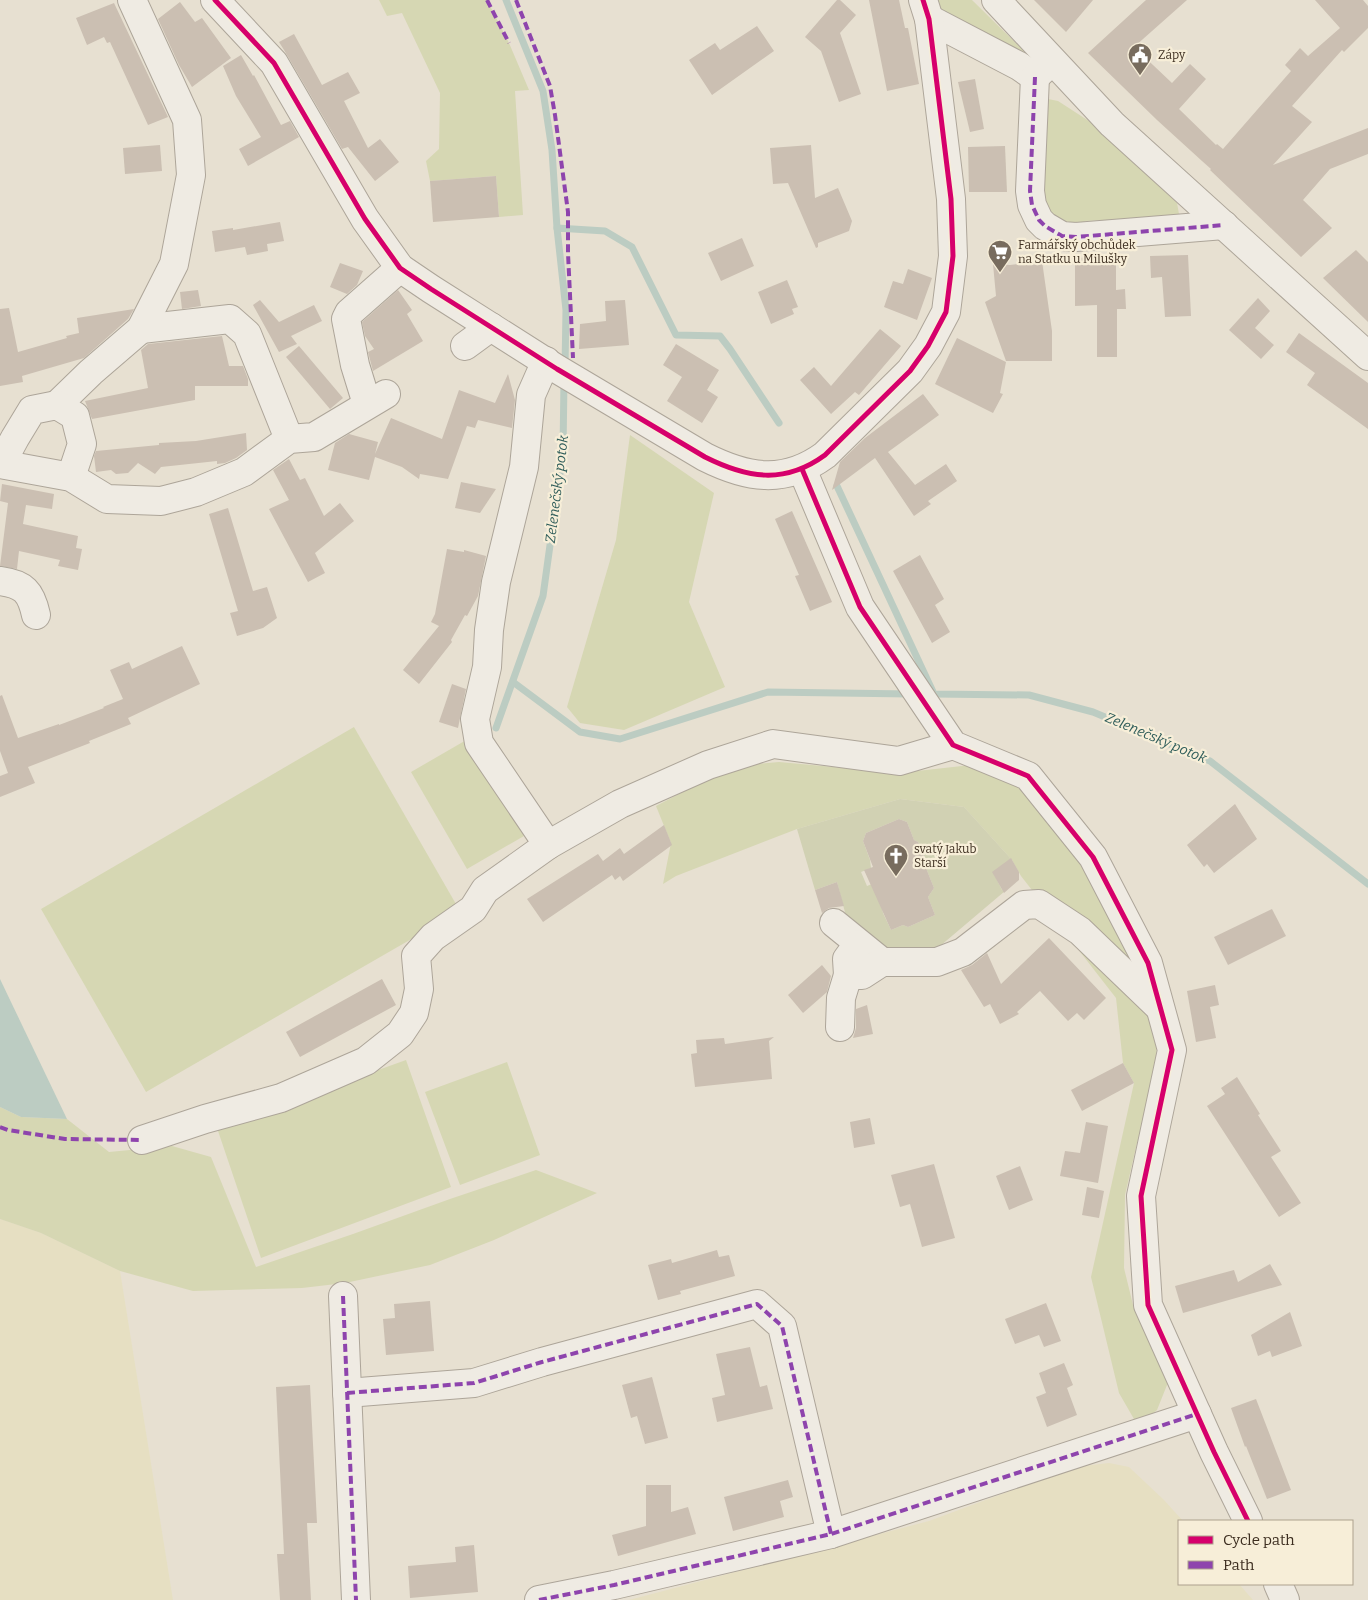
<svg xmlns="http://www.w3.org/2000/svg" width="1368" height="1600" viewBox="0 0 1368 1600" font-family="Bitter,serif">
  <style>
    .farmland { fill: #e6dfc2 }
    .green { fill: #d6d7b3 }
    .cemetery { fill: #d1d1b3; fill-rule: evenodd }
    .water { fill: #bcccc2 }
    .lines { fill: none; stroke-linecap: round; stroke-linejoin: round }
    .stream { stroke: #bcccc2; stroke-width: 7 }
    .building { fill: #cbbfb2 }
    .minor-casing { stroke: #ada599; stroke-width: 30 }
    .tertiary-casing { stroke: #ada599; stroke-width: 30 }
    .minor { stroke: #efebe3; stroke-width: 28 }
    .tertiary { stroke: #efebe3; stroke-width: 28 }
    .quiet { stroke: #8e44ad; stroke-width: 4; stroke-dasharray: 8 4; stroke-linecap: butt }
    .cycleway-casing { stroke: #f7eed8; stroke-width: 8 }
    .cycleway { stroke: #d6006c; stroke-width: 5 }
    .labels { text-anchor: middle; dominant-baseline: central; stroke-width: 4.5; stroke-linejoin: round; paint-order: stroke }
    .poi-label { font-size: 12px; fill: #3d2e20; stroke: #f7eed8; text-anchor: start }
    .water-label { font-size: 14px; font-style: italic; fill: #2f5d5a; stroke: #f7eed8 }
  </style>
  <rect width="100%" height="100%" fill="#e7e0d1"/>
  <g class="farmland">
    <polygon points="0,1219 41,1233 120,1271 173,1600 0,1600"/>
    <polygon points="1109,1463 1129,1467 1164,1500 1183,1521 1179,1521 1179,1584 1239,1584 1253,1600 629,1600 929,1521 1075,1467"/>
  </g>
  <g class="green">
    <polygon points="379,0 487,0 509,43 529,90 515,91 523,215 499,217 496,176 430,181 426,161 439,149 440,93 402,13 387,16"/>
    <polygon points="938,0 972,0 1028,55 1025,58 940,9"/>
    <polygon points="1048,99 1058,101 1092,123 1177,203 1179,214 1176,224 1129,219 1085,221 1084,229 1062,222 1048,210 1040,196 1042,103"/>
    <polygon points="630,435 714,493 689,602 725,687 624,730 580,723 567,707 616,540"/>
    <polygon points="354,727 460,911 146,1092 41,909"/>
    <polygon points="468,739 524,836 467,869 411,772"/>
    <polygon points="779,762 899,773 980,764 1018,781 1093,877 1141,971 1157,1047 1152,1091 1137,1143 1125,1195 1124,1268 1133,1305 1171,1375 1157,1410 1138,1426 1119,1393 1091,1277 1134,1083 1123,1063 1116,998 1021,876 1012,860 964,807 900,799 797,829 676,876 663,884 671,843 656,806 717,774 747,765"/>
    <polygon points="406,1060 451,1187 261,1258 217,1128"/>
    <polygon points="507,1062 540,1155 460,1185 425,1092"/>
    <polygon points="0,1107 21,1117 67,1119 109,1152 172,1146 211,1157 256,1267 353,1234 450,1199 536,1170 597,1193 494,1240 430,1265 345,1283 302,1288 193,1291 120,1271 41,1233 0,1219"/>
  </g>
  <path class="cemetery" d="M900,799L964,807L1012,860L1008,861L994,874L1002,890L1005,891L933,952L884,947L847,920L837,882L815,890L797,829ZM899,819L907,822L914,840L918,842L928,865L926,868L934,888L928,897L935,915L908,927L903,925L891,930L883,913L877,882L867,886L861,872L871,868L870,860L863,841L866,833Z"/>
  <polygon class="water" points="0,979 67,1119 21,1117 0,1107"/>
  <g class="lines">
    <g class="stream">
      <polyline points="506,0 543,91 552,150 557,228"/>
      <polyline points="565,367 566,310 557,228 605,231 632,247 676,335 720,336 730,349 779,423"/>
      <polyline points="837,486 934,694 1029,695 1093,712 1210,761 1368,884"/>
      <polyline points="513,682 580,732 620,739 768,692 910,694"/>
      <polyline points="496,728 543,596 563,451 564,380"/>
    </g>
  </g>
  <g class="building">
    <polygon points="837,0 840,0 856,15 840,33 861,94 839,102 821,51 805,37"/>
    <polygon points="869,0 899,0 905,28 908,28 919,84 887,91"/>
    <polygon points="1034,0 1093,0 1066,32"/>
    <polygon points="1146,0 1187,0 1134,47 1172,83 1190,64 1206,79 1179,109 1216,145 1217,144 1223,149 1291,71 1285,65 1300,48 1308,56 1340,28 1315,0 1363,0 1368,6 1368,28 1344,52 1342,50 1292,106 1312,122 1273,165 1368,128 1368,154 1330,169 1303,200 1332,228 1301,257 1210,170 1211,169 1202,161 1157,120 1088,53"/>
    <polygon points="180,2 195,22 202,18 231,58 192,87 179,65 158,19"/>
    <polygon points="114,3 168,117 148,125 110,42 107,43 104,37 87,45 76,18"/>
    <polygon points="757,26 774,51 712,95 689,60 715,43 720,50"/>
    <polygon points="294,34 322,85 348,72 360,93 344,101 368,148 380,139 399,162 375,181 348,147 342,149 284,50 279,42"/>
    <polygon points="241,55 253,76 254,75 281,125 290,121 299,137 248,166 239,149 261,137 236,96 223,66"/>
    <polygon points="975,79 984,129 970,132 958,82"/>
    <polygon points="160,145 162,171 125,174 123,148"/>
    <polygon points="811,145 815,198 838,188 852,221 849,231 818,243 818,247 816,248 788,183 773,184 770,148"/>
    <polygon points="1005,146 1007,192 969,192 968,147"/>
    <polygon points="496,176 499,217 433,222 430,181"/>
    <polygon points="280,222 284,241 267,244 268,251 247,255 245,247 215,252 212,231 233,228 233,230"/>
    <polygon points="742,238 754,266 721,281 708,253"/>
    <polygon points="1356,250 1368,262 1368,322 1323,278"/>
    <polygon points="1188,255 1191,316 1165,317 1162,277 1151,278 1150,256"/>
    <polygon points="1116,256 1116,290 1125,289 1126,309 1117,309 1117,357 1097,357 1097,305 1075,306 1075,258"/>
    <polygon points="1042,261 1052,331 1052,361 1006,361 985,302 996,296 993,264 1010,265"/>
    <polygon points="340,263 363,271 357,285 347,294 330,287"/>
    <polygon points="908,269 932,278 917,320 884,307 893,281 903,284"/>
    <polygon points="787,280 798,307 792,309 794,314 771,324 758,292"/>
    <polygon points="198,290 201,306 182,309 180,292"/>
    <polygon points="398,290 412,310 407,314 423,341 373,371 368,352 374,349 365,336 362,322"/>
    <polygon points="1258,298 1270,311 1255,328 1274,345 1261,359 1229,330"/>
    <polygon points="260,300 279,322 314,305 322,321 291,336 297,344 279,352 253,305"/>
    <polygon points="625,300 629,345 579,349 580,324 606,321 605,301"/>
    <polygon points="9,308 18,352 67,338 66,336 79,333 77,318 134,309 128,319 84,358 22,376 23,382 0,386 0,309"/>
    <polygon points="880,329 901,346 859,395 855,392 831,414 800,380 814,367 831,386"/>
    <polygon points="1299,333 1368,383 1368,429 1307,385 1315,373 1286,352"/>
    <polygon points="222,336 229,366 243,366 248,379 248,386 195,386 195,400 92,419 85,401 148,388 141,350 148,344"/>
    <polygon points="957,338 1006,362 1000,393 1003,394 993,413 935,384"/>
    <polygon points="676,344 719,370 707,390 718,397 702,423 667,401 682,377 663,365"/>
    <polygon points="299,346 343,398 330,409 286,357"/>
    <polygon points="508,374 515,400 512,428 478,420 475,428 467,426 448,479 420,474 419,479 402,467 375,457 369,480 328,470 335,443 349,434 378,442 375,454 391,418 442,439 459,390 495,403"/>
    <polygon points="923,394 939,415 888,452 915,485 946,464 957,481 928,501 931,504 914,516 875,458 832,490 840,462 865,438"/>
    <polygon points="246,433 247,450 236,458 225,463 217,464 217,461 161,467 155,474 138,463 128,473 116,474 111,470 96,472 94,456 96,451 159,445 159,443 196,441"/>
    <polygon points="289,459 300,480 305,478 324,516 340,503 354,521 315,553 325,573 308,582 269,509 289,500 273,470"/>
    <polygon points="461,482 496,489 480,513 455,508"/>
    <polygon points="2,484 54,494 52,509 26,505 23,524 78,536 76,548 82,549 78,570 58,566 60,560 19,551 17,569 0,566 8,503 0,501"/>
    <polygon points="228,508 253,591 267,587 277,618 263,628 237,636 230,613 238,611 209,514"/>
    <polygon points="792,511 832,602 810,611 795,576 799,575 775,519"/>
    <polygon points="447,549 464,552 464,550 486,556 478,596 467,616 465,615 451,640 452,642 419,684 403,670 439,626 431,622 435,614"/>
    <polygon points="920,555 944,599 935,605 950,632 932,643 893,571"/>
    <polygon points="182,646 200,684 128,718 131,724 89,741 90,743 28,767 35,783 0,797 0,776 8,773 0,751 0,696 2,695 18,738 59,724 59,725 104,708 103,707 123,699 110,670 129,662 132,669"/>
    <polygon points="452,684 466,689 458,728 439,722"/>
    <polygon points="1235,804 1257,839 1214,873 1207,864 1204,867 1187,845"/>
    <polygon points="899,819 907,822 914,840 918,842 928,866 926,868 934,888 928,897 935,915 908,927 903,925 891,930 864,870 873,867 863,841 866,833"/>
    <polygon points="664,825 672,845 623,881 620,876 615,880 612,875 543,922 527,899 598,854 603,861 620,848 624,854"/>
    <polygon points="1011,858 1019,872 1019,880 1004,893 992,872"/>
    <polygon points="837,882 844,906 829,908 822,913 815,890"/>
    <polygon points="1272,909 1286,936 1228,965 1214,937"/>
    <polygon points="1049,938 1106,998 1084,1020 1077,1013 1068,1021 1040,991 1017,1012 1019,1014 1000,1024 990,1004 984,1007 961,970 972,965 987,953 1001,984"/>
    <polygon points="822,965 831,976 827,992 803,1013 788,995"/>
    <polygon points="382,979 396,1005 300,1057 286,1032"/>
    <polygon points="1215,985 1219,1005 1210,1007 1216,1038 1196,1042 1187,991"/>
    <polygon points="867,1005 873,1034 853,1038 856,1028 856,1009"/>
    <polygon points="774,1037 769,1041 772,1079 695,1087 691,1054 697,1053 696,1040 724,1038 725,1044"/>
    <polygon points="1123,1063 1134,1083 1082,1111 1071,1090"/>
    <polygon points="1237,1077 1260,1114 1258,1115 1281,1151 1271,1157 1301,1203 1279,1217 1207,1106 1225,1094 1221,1088"/>
    <polygon points="870,1118 875,1144 854,1148 850,1122"/>
    <polygon points="1086,1122 1108,1126 1098,1183 1060,1176 1065,1151 1080,1153"/>
    <polygon points="934,1164 955,1238 922,1247 910,1204 900,1207 891,1175"/>
    <polygon points="1020,1166 1033,1200 1009,1210 996,1176"/>
    <polygon points="1087,1187 1104,1191 1099,1218 1082,1215"/>
    <polygon points="717,1250 719,1257 729,1255 735,1276 680,1291 681,1294 658,1300 648,1265 671,1259 672,1263"/>
    <polygon points="1270,1264 1282,1285 1183,1313 1175,1286 1234,1270 1238,1282"/>
    <polygon points="430,1301 434,1351 386,1355 383,1319 395,1318 394,1304"/>
    <polygon points="1046,1303 1061,1341 1044,1347 1039,1335 1015,1344 1005,1319"/>
    <polygon points="1290,1312 1302,1346 1272,1357 1270,1351 1258,1356 1251,1335"/>
    <polygon points="750,1347 760,1387 767,1385 773,1409 717,1422 712,1398 725,1395 716,1354"/>
    <polygon points="1064,1363 1073,1385 1067,1388 1077,1415 1047,1427 1036,1397 1046,1393 1039,1373"/>
    <polygon points="652,1377 668,1438 645,1444 637,1416 631,1418 622,1385"/>
    <polygon points="310,1385 317,1523 307,1523 311,1600 280,1600 277,1554 284,1554 276,1387"/>
    <polygon points="1256,1399 1291,1490 1267,1499 1246,1446 1245,1447 1231,1408"/>
    <polygon points="788,1480 793,1497 780,1501 784,1517 733,1531 724,1497"/>
    <polygon points="646,1485 671,1485 671,1512 688,1507 696,1534 618,1556 612,1535 646,1526"/>
    <polygon points="474,1545 478,1592 410,1598 408,1566 456,1562 455,1547"/>
  </g>
  <g class="lines">
    <defs>
      <g id="minor">
        <polyline points="929,19 1019,66 1035,77 1047,66"/>
        <polyline points="1035,77 1030,191 1032,205 1039,220 1045,226 1062,236 1076,237 1224,225"/>
        <polyline points="141,329 230,319 247,334 289,439"/>
        <polyline points="465,346 491,327"/>
        <polyline points="546,361 531,395 524,467 496,582 489,630 487,667 475,719 479,743 548,845 620,804 708,765 773,744 899,761 953,745"/>
        <polyline points="367,404 355,365 346,319 349,313 400,268"/>
        <polyline points="57,405 91,372 141,329 174,264 191,175 187,120 132,0"/>
        <polyline points="0,464 71,477 107,499 161,501 196,492 244,472 289,439 314,437 386,394"/>
        <polyline points="1,464 15,438 32,410 57,405 75,416 82,444 71,477"/>
        <polyline points="802,469 860,607 953,745 1028,776 1093,857 1148,963 1172,1050 1141,1196 1148,1305 1214,1452 1248,1521"/>
        <path d="M0,581C24,584 31,592 36,615"/>
        <polyline points="834,923 882,962 937,962 963,952 1024,905 1039,904 1080,931 1159,1007"/>
        <polyline points="858,944 847,959 848,975 862,975 882,962"/>
        <polyline points="840,1027 841,998 848,975"/>
        <polyline points="142,1140 205,1119 281,1098 366,1061 400,1034 414,1013 419,989 416,956 433,937 473,909 485,890 548,845"/>
        <polyline points="343,1296 356,1600"/>
        <polyline points="347,1393 474,1383 542,1362 757,1304 782,1326 831,1534"/>
        <polyline points="1278,1584 1285,1600"/>
        <polyline points="539,1600 614,1585 831,1534 1197,1414"/>
      </g>
      <g id="tertiary">
        <path d="M215,0L274,63L365,219L400,268L431,289L557,369L705,457C747,478 784,485 825,455L910,371L928,346L946,312L953,256L951,199L929,19L923,0"/>
        <polyline points="996,0 1112,124 1368,356"/>
      </g>
    </defs>
    <use href="#minor" class="minor-casing"/>
    <use href="#tertiary" class="tertiary-casing"/>
    <use href="#minor" class="minor"/>
    <use href="#tertiary" class="tertiary"/>
    <g class="quiet">
      <polyline points="487,0 509,43"/>
      <polyline points="516,0 550,86 555,115 568,212 568,253 573,358"/>
      <polyline points="1035,77 1030,191 1032,205 1039,220 1045,226 1062,236 1076,237 1224,225"/>
      <polyline points="0,1127 8,1130 65,1139 142,1140"/>
      <polyline points="343,1296 356,1600"/>
      <polyline points="347,1393 474,1383 542,1362 757,1304 782,1326 831,1534"/>
      <polyline points="539,1600 614,1585 831,1534 1197,1414"/>
    </g>
    <defs>
      <g id="cycleway">
        <path d="M215,0L274,63L365,219L400,268L431,289L557,369L705,457C747,478 784,485 825,455L910,371L928,346L946,312L953,256L951,199L929,19L923,0"/>
        <polyline points="802,469 860,607 953,745 1028,776 1093,857 1148,963 1172,1050 1141,1196 1148,1305 1214,1452 1248,1521"/>
      </g>
    </defs>
    <use href="#cycleway" class="cycleway-casing"/>
    <use href="#cycleway" class="cycleway"/>
  </g>
  <defs>
    <symbol id="civic-pin" viewBox="-11 -11 22 30"><path d="M0 17L-7.5 6A9.5 9.5 0 1 1 7.5 6Z" fill="#786c5e" stroke="#f7eed8"/><path d="M-.6-6.5H3V-4.5H.6V-3L4-1V1h2V6H-6V1h2V-1L-.6-3ZM-1.2 2.5V6h2.4V2.5Z" fill="#fff"/></symbol>
    <symbol id="supermarket-pin" viewBox="-11 -11 22 30"><path d="M0 17L-7.5 6A9.5 9.5 0 1 1 7.5 6Z" fill="#786c5e" stroke="#f7eed8"/><path d="M-6-5.5h2.5l.6 2H6L4.5 2H-2.5L-4.4-4H-6ZM-1.5 3.2a1.3 1.3 0 1 0 .1 0ZM3 3.2a1.3 1.3 0 1 0 .1 0Z" fill="#fff"/></symbol>
    <symbol id="church-pin" viewBox="-11 -11 22 30"><path d="M0 17L-7.5 6A9.5 9.5 0 1 1 7.5 6Z" fill="#786c5e" stroke="#f7eed8"/><path d="M-1.2-6h2.4v3.5h3.3v2.4h-3.3V6h-2.4V-.1h-3.3v-2.4h3.3Z" fill="#fff"/></symbol>
  </defs>
  <g fill-rule="evenodd">
    <use href="#civic-pin" x="1126" y="41" width="28" height="38"/>
    <use href="#supermarket-pin" x="986" y="238" width="28" height="38"/>
    <use href="#church-pin" x="882" y="842" width="28" height="38"/>
  </g>
  <g class="labels">
    <g class="poi-label">
      <text x="1158" y="55">Zápy</text>
      <text x="1018" y="245">Farmářský obchůdek<tspan x="1018" dy="14">na Statku u Milušky</tspan></text>
      <text x="914" y="849">svatý Jakub<tspan x="914" dy="14">Starší</tspan></text>
    </g>
    <g class="water-label">
      <text transform="translate(557 489) rotate(-83)">Zelenečský potok</text>
      <text transform="translate(1156 738) rotate(23)">Zelenečský potok</text>
    </g>
  </g>
  <rect x="1178" y="1520" width="175" height="65" fill="#f7eed8" stroke="#ada18e"/>
  <rect x="1188" y="1536" width="25" height="8" fill="#d6006c" stroke="#ada18e"/>
  <text x="1223" y="1545" font-size="15" fill="#3d2e20">Cycle path</text>
  <rect x="1188" y="1561" width="25" height="8" fill="#8e44ad" stroke="#ada18e"/>
  <text x="1223" y="1570" font-size="15" fill="#3d2e20">Path</text>
</svg>
